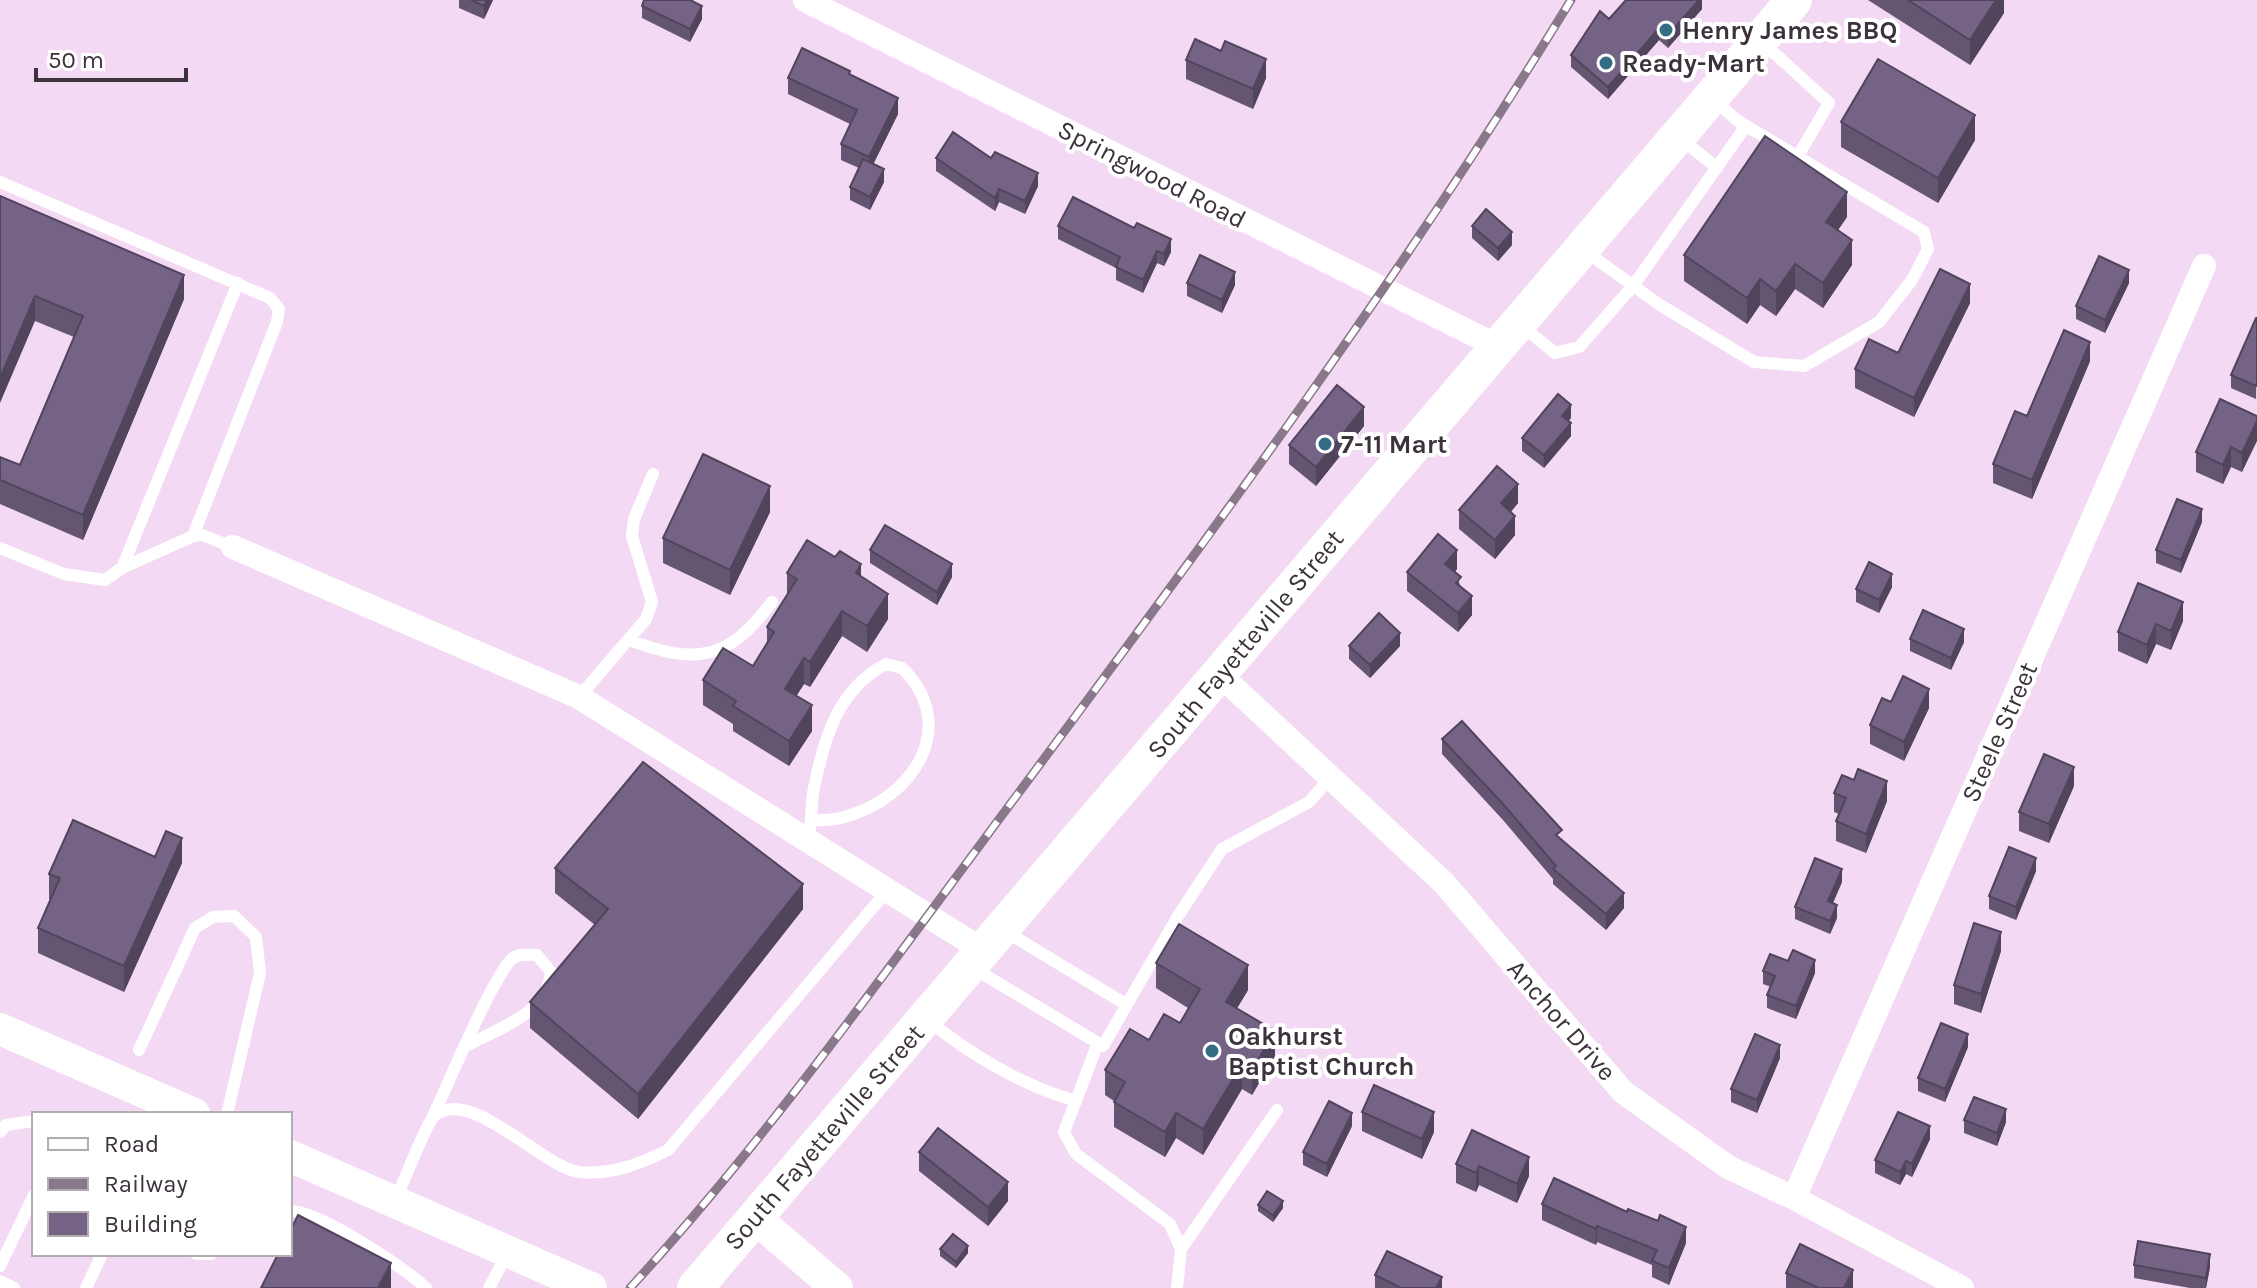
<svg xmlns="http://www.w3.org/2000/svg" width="2257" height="1288" viewBox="0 0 2257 1288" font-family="Karla,sans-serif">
<rect width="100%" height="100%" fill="#f4d9f4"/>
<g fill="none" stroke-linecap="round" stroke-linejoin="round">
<path stroke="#fff" stroke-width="12" d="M1761 41 1829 103 1798 156
M1679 137 1717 168
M0 182 270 298 279 309 277 322 193 536
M1585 251 1660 305 1754 362 1804 366 1879 322 1912 280 1928 249 1924 232 1738 121 1714 100
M1522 326 1555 353 1579 347 1633 286 1746 126
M0 548 64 574 105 580 122 568 193 536 202 535 233 547
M122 568 238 283
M629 640C696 665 728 661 772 602
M579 697 646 619 652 602 632 536 634 519 653 474
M807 842C813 823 810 806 814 788 824 738 838 689 886 664L902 668C961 726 913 799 844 817 835 820 823 820 813 821
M1003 930 1127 1005
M973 968 1103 1046 1178 916 1222 849 1309 802 1331 777
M928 1020C968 1053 1023 1086 1073 1100
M1098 1043 1064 1132 1076 1154 1170 1224 1181 1249 1177 1288
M139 1050 195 928 213 917 234 916 256 937 260 973 227 1114
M433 1116C447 1087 494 973 513 958 520 953 529 955 537 955L551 972C547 1014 499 1028 466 1046
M0 1132 6 1125 34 1121
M396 1199C403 1184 426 1123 435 1115 472 1087 542 1167 579 1172 612 1175 640 1164 668 1150L886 892
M290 1211C320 1211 403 1267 426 1288
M1181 1249 1277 1110
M196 1254H211
M0 1266 34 1195
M0 1281 14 1288
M86 1288 102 1254
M489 1288 508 1252"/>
<path stroke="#fff" stroke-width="24" d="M805 0 1499 347
M233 547 579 697 984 951
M1219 674 1444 883 1623 1092 1728 1167 1794 1198 1962 1288
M1794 1198 2204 266"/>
<path stroke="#fff" stroke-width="32" d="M0 1029 194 1114
M290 1156 591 1288
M754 1217 837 1288"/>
<path stroke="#fff" stroke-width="36" d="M695 1288 1794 0"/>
<defs>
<path id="rail" d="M630 1288C775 1130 898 954 1026 783 1216 527 1405 272 1571 0"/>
</defs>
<use href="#rail" stroke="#897889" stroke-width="9"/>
<use href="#rail" stroke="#fff" stroke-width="6" stroke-dasharray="18" stroke-linecap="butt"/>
</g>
<path fill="#645572" d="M459 0H493L484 19 459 8Z
M693 0 702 19 690 42 642 18V6Z
M1702 0V9L1668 48 1659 40 1608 99 1571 67V55L1609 19Z
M1868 0H2004V13L1970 65Z
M1186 60 1266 78 1253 109 1186 79Z
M850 75 898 114 873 164 884 182 870 210 850 200V187L859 168 841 160V144L850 124 788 94V78Z
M1841 122 1975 140 1938 203 1841 147Z
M936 158 1038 186 1025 214 999 202 995 211 936 171Z
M0 196 184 299 83 540 0 504V457L20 465 74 337 35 321Z
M1847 217 1838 230 1852 265 1823 308 1795 289 1776 316 1760 305 1747 324 1684 281V255Z
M1058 226 1171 252 1164 266 1157 263 1143 293 1116 280V268L1058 239Z
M1472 226 1512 245 1498 261 1472 238Z
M1187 283 1235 285 1222 313 1187 296Z
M2129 283 2105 333 2076 319V306Z
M1970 303 1914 417 1855 388V369L1898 353Z
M2257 318 2256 399 2231 388V375Z
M2090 361 2032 499 1993 483V464L2027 416Z
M2257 416 2242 472 2231 467 2223 484 2196 472V452Z
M1571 418 1568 421 1571 436 1544 468 1522 451V438Z
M1364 426 1316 486 1289 464V445Z
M1518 503 1511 512 1515 535 1495 559 1459 529V510Z
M770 512 730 595 663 563V538Z
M2202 522 2181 573 2156 563V550Z
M870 550 952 577 937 605 870 563Z
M1457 569 1455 572 1472 615 1458 632 1407 591V572Z
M787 573 861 577 888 619 867 652 842 636 810 687 804 684 796 696 812 731 789 766 733 731V724L703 705V680L753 666 767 643V627L787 596Z
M2138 583 2183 621 2171 650 2156 644 2147 664 2118 651V632Z
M1892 587 1879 613 1856 602V589Z
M1910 639 1964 642 1951 670 1910 651Z
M1349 646H1400L1370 678 1349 659Z
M1891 702 1929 708 1904 761 1870 744V725Z
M1442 739 1562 840 1624 908 1606 930 1553 884V879L1503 820 1442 754Z
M1854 780 1887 801 1866 853 1836 841V821L1839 814 1834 812V793Z
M2074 786 2049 843 2019 831V812Z
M155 857 182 863 124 992 38 953V928L51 899H49V874Z
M555 868 803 909 638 1119 530 1028V1002L595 925 555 893Z
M2036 871 2016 920 1989 909V896Z
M1842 882 1833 903 1837 918 1830 934 1795 919V907Z
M2001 951 1981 1013 1954 1004V985Z
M1788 961 1815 973 1796 1019 1767 1008V995L1771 987 1763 984V971Z
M1156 963 1248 990 1237 1008 1275 1056 1252 1095 1242 1089 1203 1155 1176 1138 1165 1157 1114 1127V1101L1105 1095V1070L1149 1040 1180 1023 1188 1008 1156 988Z
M1968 1047 1945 1102 1918 1091V1078Z
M1780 1058 1757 1113 1731 1102V1089Z
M1362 1112 1434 1132 1422 1159 1362 1131Z
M1964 1120 2006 1122 1997 1146 1964 1133Z
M1352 1126 1327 1177 1303 1165V1152Z
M1472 1130 1529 1176 1517 1203 1479 1185 1476 1192 1456 1183V1164Z
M1930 1139 1912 1177 1906 1174 1900 1185 1875 1173V1160Z
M919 1152 1008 1201 988 1226 919 1171Z
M1542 1204 1686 1243 1669 1285 1652 1277V1265L1597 1242 1596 1245 1542 1220Z
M1258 1205 1283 1208 1273 1222 1258 1211Z
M940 1249 968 1253 956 1268 940 1256Z
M2134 1265 2210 1267 2206 1288H2190L2134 1278Z
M1786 1273 1853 1288H1786Z
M1375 1275 1442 1288H1375Z"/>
<path fill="#51455d" d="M487 0H493L484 19V6Z
M1699 0H1702V9L1668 48V35Z
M1996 0H2004V13L1970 65V40Z
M702 6V19L690 42V29Z
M1659 28V40L1608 99V87Z
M1266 59V78L1253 109V89Z
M898 98V114L869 173V157Z
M1975 115V140L1938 203V178Z
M884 169V182L870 210V197Z
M1038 173V186L1025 214V201Z
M999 189V202L995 211V198Z
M1847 192V217L1826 247V222Z
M1512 232V245L1498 261V248Z
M1171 239V252L1164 266V254Z
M1852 240V265L1823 308V283Z
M1157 251V263L1143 293V280Z
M1795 264V289L1776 316V291Z
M2129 270V283L2105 333V320Z
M1235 272V285L1222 313V300Z
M184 275V299L83 540V515Z
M1760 279V305L1747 324V298Z
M1970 284V303L1914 417V398Z
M35 296V321L0 403V378Z
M2090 342V361L2032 499V480Z
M1571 405V418L1562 429V416Z
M1364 407V426L1316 486V467Z
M2257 421V441L2242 472V453Z
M1571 423V436L1544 468V455Z
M2231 447V467L2223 484V465Z
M1518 484V503L1501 523V503Z
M770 486V512L730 595V570Z
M2202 509V522L2181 573V560Z
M1515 516V535L1495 559V540Z
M1457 550V569L1445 583V564Z
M861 564V589L856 573Z
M952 564V577L937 605V592Z
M1892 574V587L1879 613V600Z
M888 594V619L867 652V626Z
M1472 596V615L1458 632V613Z
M2183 602V621L2171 650V631Z
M842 611V636L810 687V662Z
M2156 624V644L2147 664V645Z
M1964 629V642L1951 670V658Z
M1400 633V646L1370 678V665Z
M804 658V684L785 714V689Z
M1929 689V708L1904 761V742Z
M812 705V731L789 766V741Z
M2074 767V786L2049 843V824Z
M1887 781V801L1866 853V834Z
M182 838V863L124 992V966Z
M2036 858V871L2016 920V907Z
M1842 869V882L1828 914V901Z
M803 884V909L638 1119V1094Z
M1624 893V908L1606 930V914Z
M1837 905V918L1830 934V921Z
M2001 932V951L1981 1013V994Z
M1815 960V973L1796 1019V1006Z
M1248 965V990L1226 1027V1002Z
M1275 1031V1056L1252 1095V1070Z
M1968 1034V1047L1945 1102V1089Z
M1780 1045V1058L1757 1113V1100Z
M1242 1064V1089L1203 1155V1129Z
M2006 1109V1122L1997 1146V1133Z
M1434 1112V1132L1422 1159V1139Z
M1176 1113V1138L1165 1157V1132Z
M1352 1113V1126L1327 1177V1164Z
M1930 1126V1139L1912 1177V1164Z
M1529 1157V1176L1517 1203V1184Z
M1906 1161V1174L1900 1185V1172Z
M1479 1166V1185L1476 1192V1173Z
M1008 1182V1201L988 1226V1207Z
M1283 1201V1208L1273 1222V1215Z
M1597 1226V1242L1596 1245V1229Z
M1686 1227V1243L1669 1285V1268Z
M968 1246V1253L956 1268V1262Z
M2210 1254V1267L2206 1288V1278Z
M391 1263V1288H378Z
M1853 1270V1288H1844Z
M1442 1277V1288H1436Z"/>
<path fill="#746385" stroke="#51455d" stroke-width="2" d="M471 0H487L484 6Z
M644 0H690L702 6 690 29 642 6Z
M1626 0H1699L1668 35 1659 28 1608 87 1571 55 1600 11 1609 19Z
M1908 0H1996L1970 40Z
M1195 39 1221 51 1225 41 1266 59 1253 89 1186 60Z
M802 48 850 71 849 74 898 98 869 157 841 144 857 110 788 78Z
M1878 59 1975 115 1938 178 1841 122Z
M953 132 991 158 995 152 1038 173 1025 201 999 189 995 198 936 158Z
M1765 136 1847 192 1826 222 1852 240 1823 283 1795 264 1776 291 1760 279 1747 298 1684 255Z
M863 159 884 169 870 197 850 187Z
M0 196 184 275 83 515 0 480V457L20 465 83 316 35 296 0 378Z
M1073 197 1134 228 1137 223 1171 239 1164 254 1157 251 1143 280 1116 267 1120 257 1058 226Z
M1486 209 1512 232 1498 248 1472 226Z
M1200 255 1235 272 1222 300 1187 283Z
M2099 256 2129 270 2105 320 2076 306Z
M1940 269 1970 284 1914 398 1855 369 1869 339 1898 353Z
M2256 318H2257V383L2256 386 2231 375Z
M2064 330 2090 342 2032 480 1993 464 2015 411 2027 416Z
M1337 385 1364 407 1316 467 1289 445Z
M1558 394 1571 405 1562 416 1571 423 1544 455 1522 438Z
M2220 399 2257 416V421L2242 453 2231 447 2223 465 2196 452Z
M703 454 770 486 730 570 663 538Z
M1497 466 1518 484 1501 503 1515 516 1495 540 1459 510Z
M2177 499 2202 509 2181 560 2156 550Z
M885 525 952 564 937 592 870 550Z
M1438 534 1457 550 1445 564 1461 577 1456 583 1472 596 1458 613 1407 572Z
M807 540 835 557 840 551 861 564 856 573 888 594 867 626 842 611 810 662 804 658 785 689 812 705 789 741 733 706 736 701 703 680 723 648 753 666 774 632 767 627 797 579 787 573Z
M1869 562 1892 574 1879 600 1856 589Z
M2138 583 2183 602 2171 631 2156 624 2147 645 2118 632Z
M1923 610 1964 629 1951 658 1910 639Z
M1379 613 1400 633 1370 665 1349 646Z
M1903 676 1929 689 1904 742 1870 725 1882 698 1891 702Z
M1462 721 1562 830 1556 835 1624 893 1606 914 1553 869 1556 866 1503 804 1442 739Z
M2044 754 2074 767 2049 824 2019 812Z
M643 762 803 884 638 1094 530 1002 608 909 555 868Z
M1858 769 1887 781 1866 834 1836 821 1846 798 1834 793 1842 775 1854 780Z
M73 820 155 857 166 831 182 838 124 966 38 928 60 878 49 874Z
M2009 847 2036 858 2016 907 1989 896Z
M1815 858 1842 869 1828 901 1837 905 1830 921 1795 907Z
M1974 923 2001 932 1981 994 1954 985Z
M1179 924 1248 965 1226 1002 1275 1031 1252 1070 1242 1064 1203 1129 1176 1113 1165 1132 1114 1102 1125 1082 1105 1070 1130 1029 1149 1040 1164 1014 1180 1023 1200 989 1156 963Z
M1793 950 1815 960 1796 1006 1767 995 1775 976 1763 971 1770 954 1788 961Z
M1941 1023 1968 1034 1945 1089 1918 1078Z
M1755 1034 1780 1045 1757 1100 1731 1089Z
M1374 1085 1434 1112 1422 1139 1362 1112Z
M1974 1097 2006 1109 1997 1133 1964 1120Z
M1329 1101 1352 1113 1327 1164 1303 1152Z
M1898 1112 1930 1126 1912 1164 1906 1161 1900 1172 1875 1160Z
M938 1128 1008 1182 988 1207 919 1152Z
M1472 1130 1529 1157 1517 1184 1479 1166 1476 1173 1456 1164Z
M1554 1178 1627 1212 1628 1209 1658 1221 1660 1215 1686 1227 1669 1268 1652 1261 1657 1250 1597 1226 1596 1229 1542 1204Z
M1267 1191 1283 1201 1273 1215 1258 1205Z
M298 1215 391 1263 378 1288H261L278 1254H290V1231Z
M953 1234 968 1246 956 1262 940 1249Z
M2138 1241 2210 1254 2206 1278 2134 1265Z
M1800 1244 1853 1270 1844 1288H1819L1786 1273Z
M1387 1251 1442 1277 1436 1288H1401L1375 1275Z"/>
<g fill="#346c86" stroke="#fff" stroke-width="3">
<circle cx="1666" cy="30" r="8"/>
<circle cx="1606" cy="63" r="8"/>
<circle cx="1325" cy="444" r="8"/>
<circle cx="1212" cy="1051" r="8"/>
</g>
<g text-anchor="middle" stroke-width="8" stroke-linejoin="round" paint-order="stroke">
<g font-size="26" font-weight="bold" fill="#3c323c" stroke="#fff" text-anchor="start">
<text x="1682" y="39">Henry James BBQ</text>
<text x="1622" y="72">Ready-Mart</text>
<text x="1341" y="453">7-11 Mart</text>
<text x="1228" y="1045">Oakhurst<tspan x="1228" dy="30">Baptist Church</tspan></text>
</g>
<g font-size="26" fill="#3c323c" stroke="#fff">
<text transform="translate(1152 174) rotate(27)" y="9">Springwood Road</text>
<text transform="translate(1245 644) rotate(-50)" y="9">South Fayetteville Street</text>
<text transform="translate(1999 732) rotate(-66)" y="9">Steele Street</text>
<text transform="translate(1562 1020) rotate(49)" y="9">Anchor Drive</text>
<text transform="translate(824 1137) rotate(-49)" y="9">South Fayetteville Street</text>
</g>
</g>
<rect x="32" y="1112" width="260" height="144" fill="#ffffff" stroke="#b1adb1" stroke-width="2"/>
<rect x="48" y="1138" width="40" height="12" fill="#ffffff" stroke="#b1adb1" stroke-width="2"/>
<text x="104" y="1152" font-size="24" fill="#3c323c">Road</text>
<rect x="48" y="1178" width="40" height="12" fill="#897889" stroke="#b1adb1" stroke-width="2"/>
<text x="104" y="1192" font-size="24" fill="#3c323c">Railway</text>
<rect x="48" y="1212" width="40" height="24" fill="#746385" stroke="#b1adb1" stroke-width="2"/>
<text x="104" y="1232" font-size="24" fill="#3c323c">Building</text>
<path d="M36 68v12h150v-12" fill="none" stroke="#3c323c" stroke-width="4"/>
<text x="48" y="68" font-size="24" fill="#3c323c" stroke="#ffffff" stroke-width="6" paint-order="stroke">50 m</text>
</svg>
